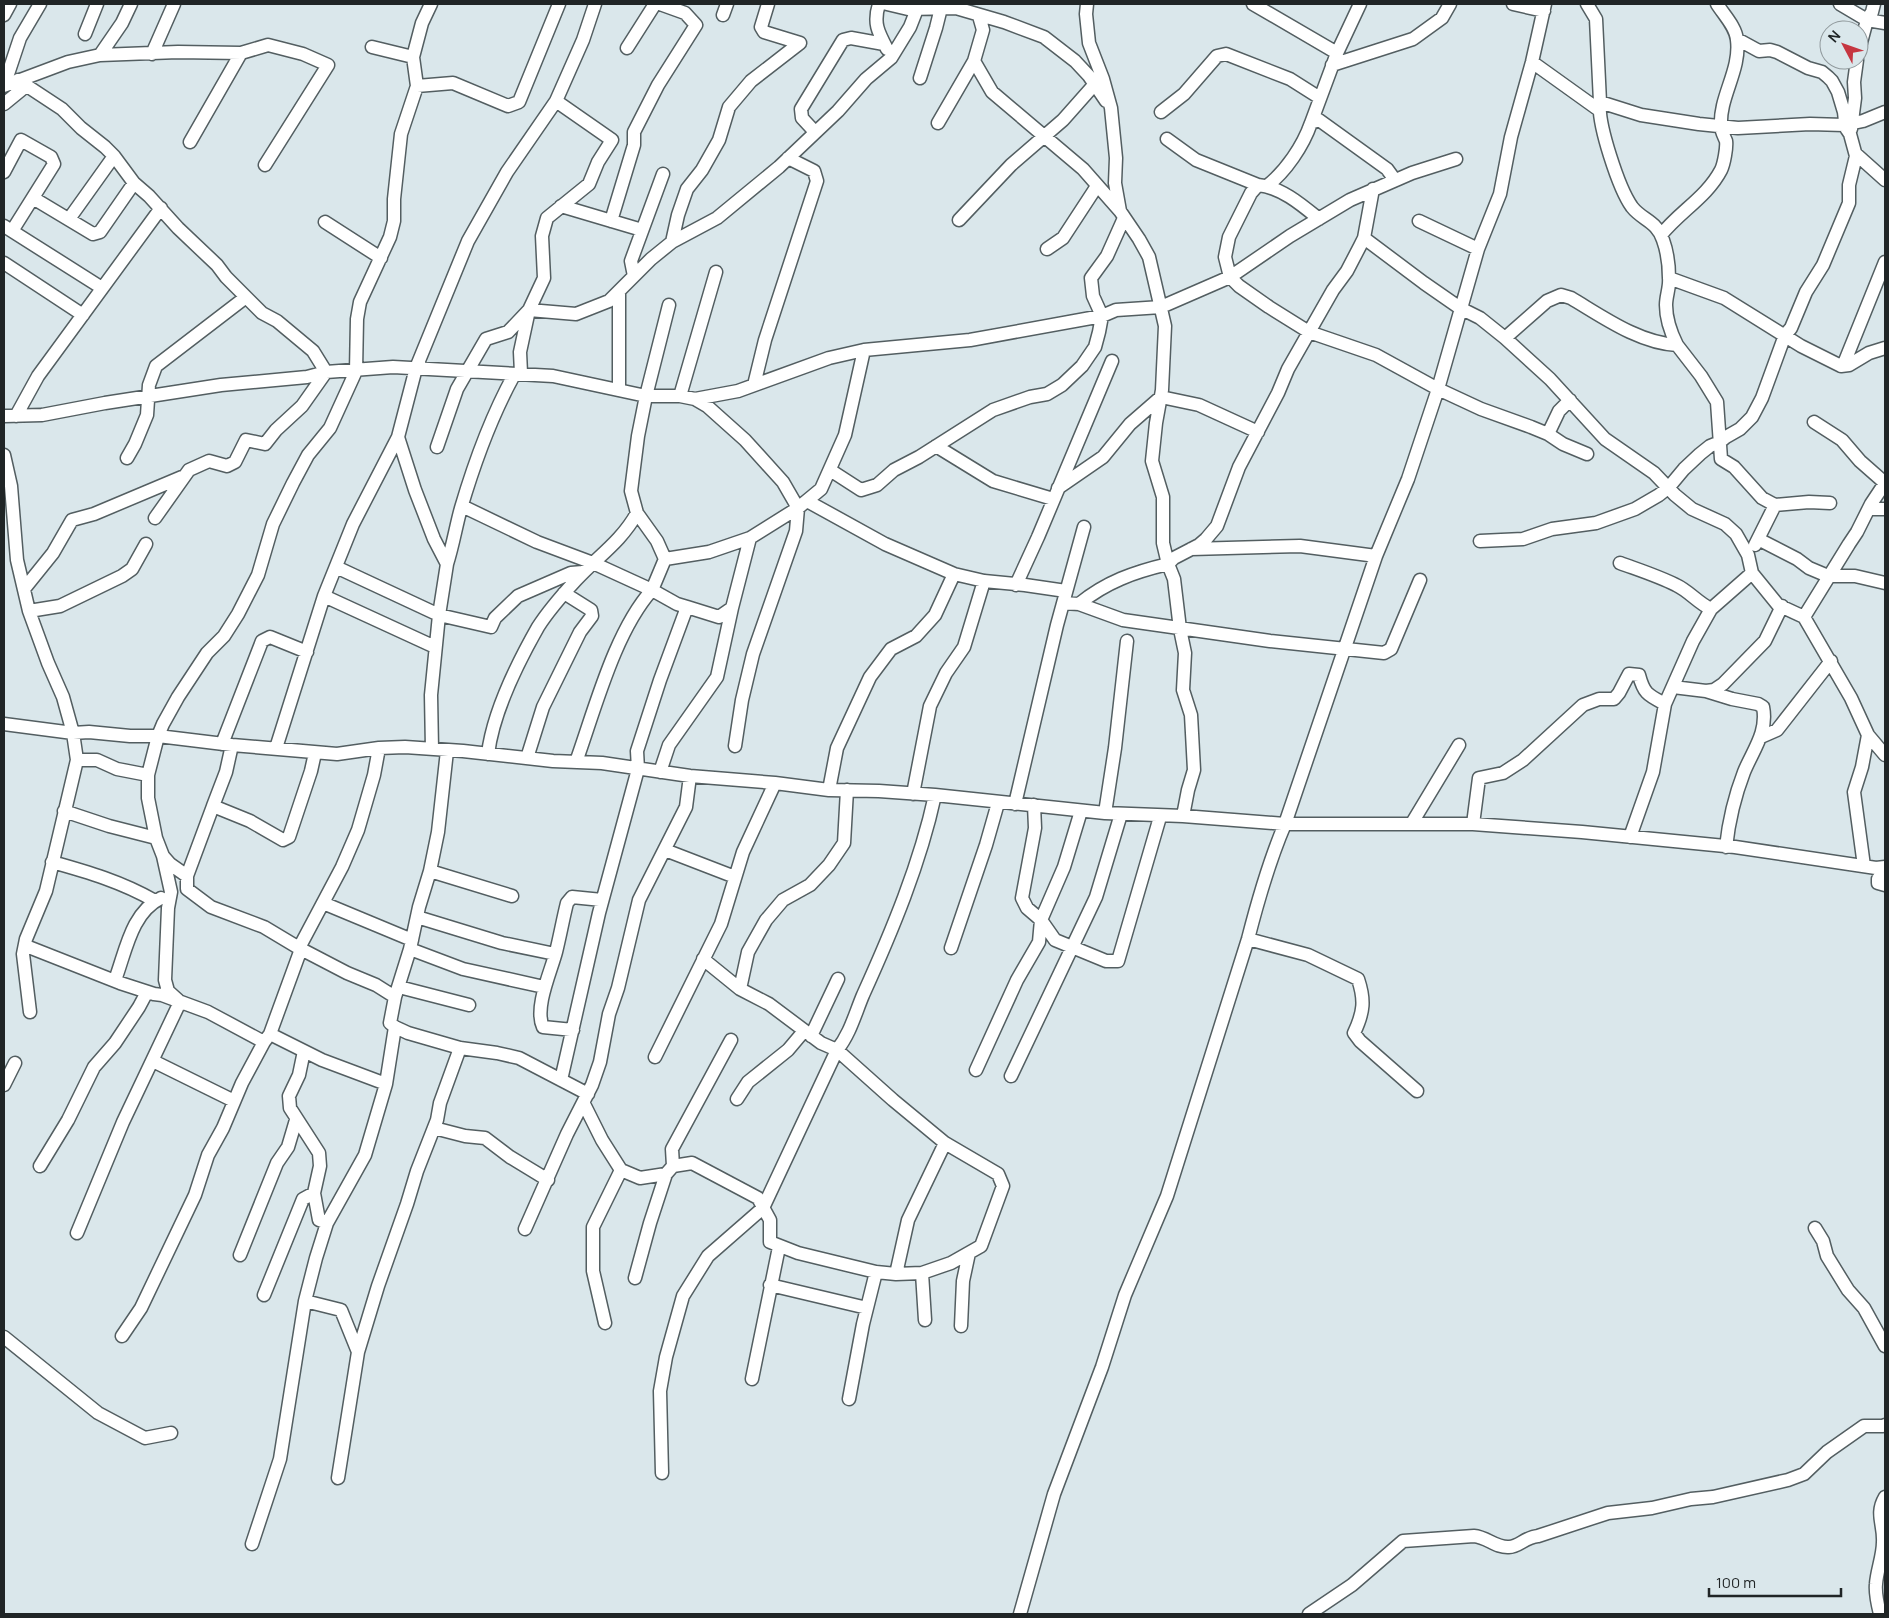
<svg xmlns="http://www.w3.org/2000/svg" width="1889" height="1618" viewBox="0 0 1889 1618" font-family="Manrope,sans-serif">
<rect width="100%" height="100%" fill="#dae7eb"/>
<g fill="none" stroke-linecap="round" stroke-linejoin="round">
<defs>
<path id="minor" d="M879 4C873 23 878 32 887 49
M887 4 908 9 956 8 1004 22 1044 37 1075 61 1089 76 1106 101
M1087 4 1086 14 1089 43 1103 79 1111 108 1116 158 1115 183 1120 211 1139 239 1149 257 1165 326 1162 390 1156 423 1152 461 1163 497V543L1168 564 1174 579 1180 629 1185 653 1183 690 1191 715 1192 733 1194 770 1188 790 1183 816
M1253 4 1337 53
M1513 4 1544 11
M1587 4 1596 19 1600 102
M1840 4 1867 20 1885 23
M4 15 10 4
M723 15 727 4
M979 16 983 30 974 61 992 92 1083 169 1120 211
M85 34 97 4
M372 47 413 57
M627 48 655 4
M1859 50 1867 20 1872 12 1874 4
M152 54 174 4
M100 55 122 23 131 4
M1532 62 1599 110
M1332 65 1413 39 1442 18 1450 4
M920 78 936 28 941 8
M18 80 62 109 81 128 105 147 114 156 134 183 149 196 178 228 217 265 226 277 262 313 277 321 313 351 326 372 302 406 276 430 265 444 246 440 235 462 227 466 209 461 189 470 155 518
M4 86 68 62 100 55 178 52 241 53 268 45 303 54 328 65 265 165
M4 86 20 38 40 4
M417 86 453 83 508 106 519 102 559 4
M4 104 26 86
M1161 112 1184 94 1217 56 1226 54 1290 79 1320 98
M938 123 974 61
M1311 123 1337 53 1360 4
M1851 129 1855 98 1854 82 1857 60
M815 132 802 118 801 109 843 40 851 38 884 44
M1167 139 1196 160 1258 185
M190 142 241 53
M1856 154 1885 180
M4 172 21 140 51 157 54 164 12 231
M1267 186C1286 171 1303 146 1311 123L1319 120 1387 169 1395 180
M33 198 93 234 100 232 134 183
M561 206 642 230
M69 219 114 156
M1319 219C1302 205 1281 187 1258 185L1251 193 1229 237 1225 257 1230 277 1239 286 1269 307 1309 332 1376 355 1438 389 1481 409 1531 427 1548 434 1563 444 1587 454
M959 220 1011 165 1063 120 1094 85
M611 221 634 145V132L658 85 696 25 685 13 660 4
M1419 221 1478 249
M325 222 381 258
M4 226 102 288
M1661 235C1679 212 1707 197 1721 170 1724 164 1727 147 1726 141 1724 136 1721 131 1721 126 1719 97 1741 70 1737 40 1736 27 1724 15 1717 4
M1364 238 1424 283 1460 308 1480 318 1505 338 1550 379 1605 439 1654 473 1675 495 1692 509 1725 524 1736 534 1748 555 1752 573 1778 605 1804 617 1851 698 1868 735 1862 767 1854 792 1864 866
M672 242 678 215 687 189 702 170 719 140 729 107 751 81 800 43 764 32 761 27 768 4
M1047 249 1063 238 1097 186
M4 263 83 315
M634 276 631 261 663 174
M1669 278 1724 298 1801 346 1841 366 1849 365 1869 353 1885 348
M619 291V389
M1505 338 1547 301 1561 295 1571 298C1603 317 1639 343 1677 345L1701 376 1717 402 1721 459 1734 467 1762 498 1775 505 1809 502 1830 503
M1677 345C1671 333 1666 319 1666 305 1666 296 1670 287 1669 278 1669 266 1667 251 1663 240 1657 221 1642 220 1632 207 1619 189 1597 123 1600 102L1641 115 1699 124 1738 128 1810 124 1844 125 1863 121 1885 112
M1841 366 1845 361 1885 262
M521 373 520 352 529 310 576 314 609 301 651 259 672 242 717 218 779 167 838 111 866 79 891 58 910 27 919 4
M754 385 765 340 817 181 814 171 788 158
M680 396 716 272
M695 399 738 391 829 358 864 350 970 340 1102 316 1116 310 1161 307 1230 277 1290 236 1350 200 1412 173 1456 159
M4 416 42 415 105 403 221 385 307 377 326 372 393 367 553 376 646 396H680L695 399 707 406 745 440 783 482 798 508 796 531 753 654 742 700 735 746
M16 416 38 376 161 208
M1814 422 1842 440 1860 461 1885 483
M1548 434 1559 411 1570 400
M936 446 993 481 1053 499
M437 447 457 389 486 339 508 332 529 310 544 278 542 236 547 218 589 184 598 162 612 140 556 101
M4 455 11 486 17 560 29 611 48 663 63 697 73 733 77 760 46 891 26 939 23 954 30 1012
M127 458 135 444 147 415 149 385 156 366 246 297
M830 470 861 490 877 485 894 470 919 457 993 410 1030 397 1047 394 1062 385 1082 366 1095 347 1099 332 1102 316 1093 296 1091 278 1107 256 1124 218
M1058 488 1103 457 1130 424 1161 397 1199 405 1258 432
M807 501 885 544 954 574 984 581 1025 585 1066 591
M462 506 537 542 593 563 652 590C615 631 595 709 576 762
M1869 509H1885
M1758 539 1797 559 1809 568 1828 576H1855L1885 583
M1480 541 1523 539 1552 529 1596 523 1635 509 1659 495 1669 487 1684 469 1700 454 1710 446 1720 442 1726 437 1740 429 1752 417 1762 398 1785 335 1791 328 1806 292 1823 265 1849 203V185L1856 156 1850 134 1844 125 1845 121 1844 112 1838 92 1832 81 1828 77 1822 72 1808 68 1777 52 1770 50 1759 51 1737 39
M1755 545 1775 505
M1191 549 1300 546 1376 556
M665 559 709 552 750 538 798 508 821 489 845 435 864 350
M1620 563C1639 570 1658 576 1676 585 1689 591 1698 603 1711 609L1693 641 1665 704 1653 772 1630 837
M447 564C453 545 456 526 461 508 474 464 492 415 514 375
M336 567 439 615 491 627 495 618 518 596 571 573 583 572
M1016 585 1038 537 1112 361
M24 589 53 553 72 520 94 514 182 477
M324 596 435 647
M1063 603 1079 604C1106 582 1134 572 1168 564L1174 558 1199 545 1206 539 1217 526 1239 467 1278 393 1288 369 1333 290 1347 271 1360 246 1364 238 1373 189
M1079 604 1123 620 1270 641 1384 653 1391 649 1420 580
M687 607 719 617 732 608 750 538
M1711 609 1752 573
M29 611 60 606 122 576 132 569 146 544
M1804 617 1849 544 1857 532 1871 504 1885 483
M1673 687 1706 691 1732 699 1758 704 1763 707C1768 732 1753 750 1744 772 1734 798 1729 819 1726 847
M1706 691 1714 690 1723 684 1765 641 1782 606
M4 724 73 733 89 732 130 736H158L232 745 337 754 379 748 405 747 463 751 553 761 602 763 690 776 775 783 829 790 879 791 935 795 1105 813 1183 816 1285 824H1473L1582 832 1735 847 1876 868 1885 867
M1868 735 1885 755
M1761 737 1777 730 1831 661
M222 744 262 641 270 637 307 652
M232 745 226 772 213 806 250 821 283 840 289 837 311 771 315 753
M276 748 324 596 353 524 398 437
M432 749 431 695 439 615 447 564 434 539 415 490 398 437 416 368 468 241 507 172 556 101 583 40 595 4
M447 751 438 832 430 871 419 907 410 949 395 997 390 1023 395 1027 408 1033 460 1048 497 1053 519 1058 588 1094
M488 754C493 712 517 664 538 627 547 613 564 593 576 580 597 557 621 542 637 513
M527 758 543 707 580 632 592 616 591 610 564 593
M77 760H97L117 769 148 775
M660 772 669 745 717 677 732 608
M829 790 837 748 870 677 891 649 916 636 935 615 954 574
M913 794 930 706 946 673 964 647 984 581
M1015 804 1057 625 1084 527
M64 811 109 826 156 838
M1081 811 1064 867 1041 920 1055 940 1106 961H1118L1160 817
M1105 813 1115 748 1127 641
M1412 823 1459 745
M1473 824 1479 778 1503 773 1523 760 1583 705 1599 699H1614L1619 693 1629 674 1639 675C1644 694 1648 695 1665 704
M665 850 735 877
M163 856 171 892 168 908 165 980 168 991 178 1000
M52 862C88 872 122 882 155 901
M1885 869 1878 879V883L1885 885
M430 871 512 896
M187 876 213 806
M323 903 412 940
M417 917 502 943 555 954
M1248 939 1308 955 1358 979C1365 1000 1364 1012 1354 1033L1360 1041 1417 1091
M26 946 120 983 154 994 162 995 208 1012 264 1042 270 1034 301 949
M299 948 342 867 358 830 374 775 379 748
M951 948 986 845 998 803
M410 949 463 969 544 987
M703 959 740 989 769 1004 821 1043 837 1050 893 1100 945 1143 908 1220 896 1274
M115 980C126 951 131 913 161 898
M399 987 469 1005
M740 989 748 952 766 920 783 900 810 885 829 865 844 843 847 790
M395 997 376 985 347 973 299 948 264 927 211 907 187 889V876L170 864 163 856 156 838 148 798V775L158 736 163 724 178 697 207 653 224 636 238 614 258 575 273 524 293 483 308 455 330 428 356 371 357 319 360 302 390 237 394 221V199L401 134 417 86 413 57 422 23 431 4
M573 1030 543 1027C534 1008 551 971 556 952 560 936 563 919 567 903L572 897 602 900
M270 1034 322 1060 386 1084 395 1027
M811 1036 838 979
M304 1051 299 1075 289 1096 290 1108 319 1153 320 1166 314 1193 319 1220 327 1223
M655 1057 721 924 743 852 775 783
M153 1061 234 1101
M976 1070 1017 980 1039 942 1041 920 1027 908 1022 898 1035 828 1034 805
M1011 1076 1096 897 1121 814
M561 1080 599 913 638 769 637 751 660 680 687 607 677 604 652 590 665 559 657 541 637 513 631 491 638 436 646 396 669 305
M4 1085 15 1063
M737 1099 748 1082 788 1050 804 1031
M584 1104 602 1140 621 1170 640 1178 666 1174 673 1166 692 1163 758 1198 770 1220V1242L798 1253 876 1272 896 1274 922 1273 951 1263 981 1246 1003 1186 998 1174 945 1143
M434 1128 465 1136 485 1138 510 1157 548 1180
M40 1166 68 1120 94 1067 115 1043 139 1007 147 992
M673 1166 672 1149 731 1040
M1815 1228 1823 1241 1827 1256 1848 1290 1864 1308 1885 1346
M525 1229 567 1134 592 1085 600 1062 609 1014 618 988 639 900 686 807 690 776
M77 1233 123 1122 180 1002
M240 1255 277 1163 288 1147 296 1120
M922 1273 925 1320
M635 1278 650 1223 666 1174
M770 1285 867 1308
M264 1295 303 1199 314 1193
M305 1301 341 1310 358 1352 338 1478
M605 1323 593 1271V1227L621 1170
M961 1326 963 1281 969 1253
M122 1336 141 1308 195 1195 208 1155 223 1128 242 1083 264 1042
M4 1337 98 1413 145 1438 171 1433
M358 1352 378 1286 407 1204 417 1171 437 1120 440 1103 460 1048
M752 1379 779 1247
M849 1399 863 1324 876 1272
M662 1473 660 1391 666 1357 683 1296 708 1256 763 1208 837 1050C850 1034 855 1014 863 995 892 931 920 864 935 795
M252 1544 280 1459 305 1301 316 1258 327 1223 365 1155 386 1084
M1020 1614 1054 1494 1102 1367 1125 1295 1167 1196 1248 939C1258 900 1269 861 1285 824L1376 556 1408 479 1438 389 1478 249 1500 194 1511 137 1532 62 1545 4
M1309 1614 1352 1585 1403 1541 1474 1536C1487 1537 1496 1548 1509 1547 1519 1547 1525 1537 1538 1536L1608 1513 1652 1508 1691 1499 1713 1497 1788 1480 1804 1474 1827 1452 1864 1426H1883L1885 1425
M1880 1614C1878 1606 1875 1593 1876 1584 1877 1570 1883 1556 1883 1542 1884 1524 1875 1514 1885 1497"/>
</defs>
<use href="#minor" stroke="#535e61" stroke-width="15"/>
<use href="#minor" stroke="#fff" stroke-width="12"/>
</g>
<rect width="1889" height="1618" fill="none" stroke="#202526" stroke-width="10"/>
<g transform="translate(1844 45) rotate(311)"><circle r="24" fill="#dae7eb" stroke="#90999c"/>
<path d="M0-4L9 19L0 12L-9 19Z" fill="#c63640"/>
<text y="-8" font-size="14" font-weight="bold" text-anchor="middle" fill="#202526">N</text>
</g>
<path d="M1709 1588v8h132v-8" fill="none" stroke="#202526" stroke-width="2.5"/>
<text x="1716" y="1588" font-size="15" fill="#202526" stroke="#dae7eb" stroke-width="4" paint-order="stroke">100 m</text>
</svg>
